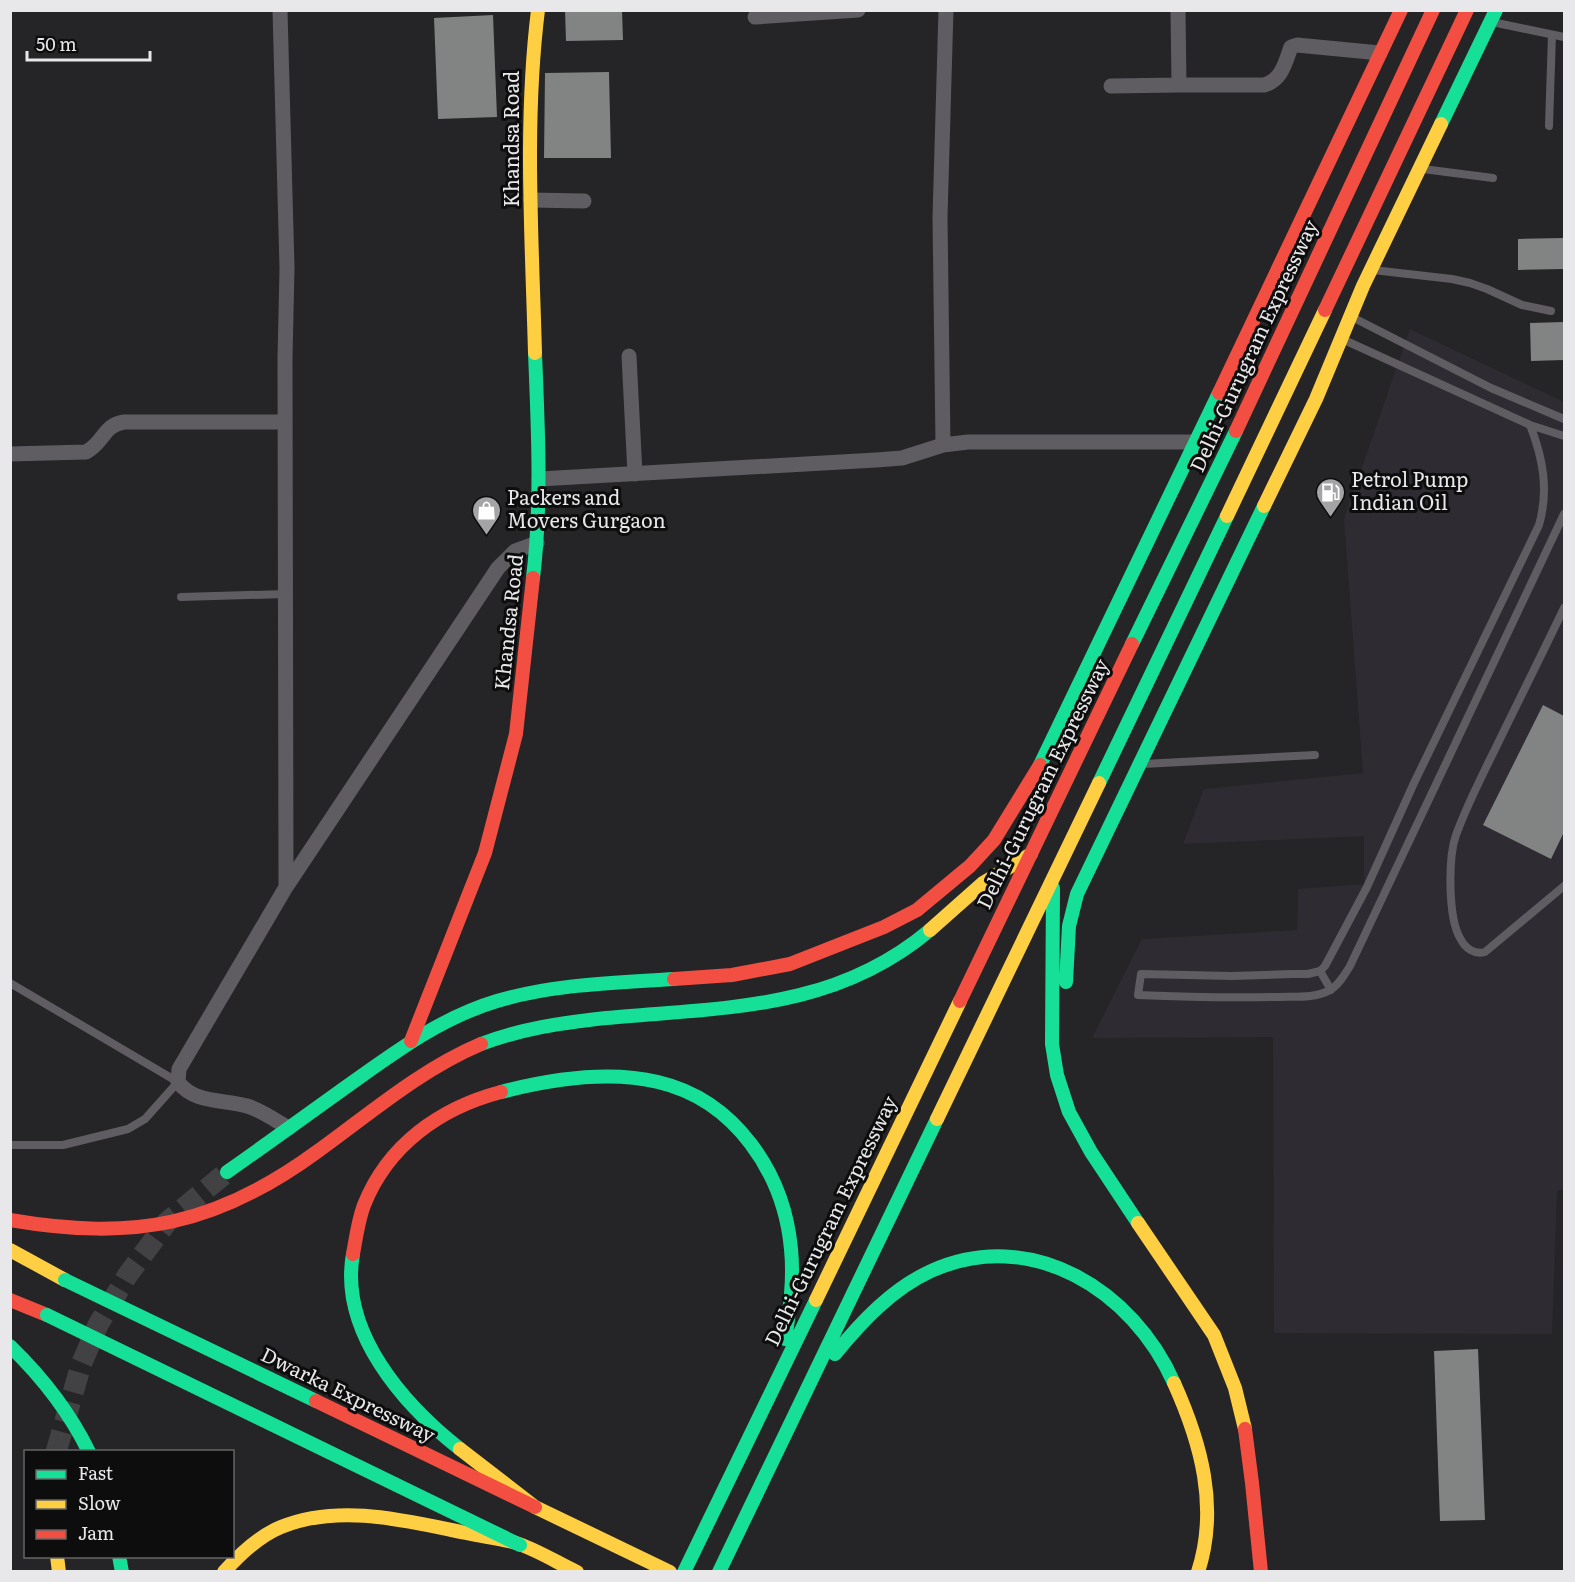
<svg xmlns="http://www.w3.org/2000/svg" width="1575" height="1582" viewBox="0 0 1575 1582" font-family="Literata,serif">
<rect width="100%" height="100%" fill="#252426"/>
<path fill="#2e2b33" d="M1410 329 1564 402V1190H1557L1552 1334 1274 1333 1273 1037 1092 1038 1142 939 1297 930 1298 889 1364 884V836L1183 844 1204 789 1363 773 1344 519Z"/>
<path fill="#828383" d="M565 10H622L623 40 566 41Z
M493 15 497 117 438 119 434 18Z
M609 72 611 158H544L545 73Z
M1564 238V269L1518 270V239Z
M1564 322V360L1531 361 1530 323Z
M1543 705 1564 716V832L1551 859 1483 825Z
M1478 1349 1485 1520 1440 1521 1434 1351Z"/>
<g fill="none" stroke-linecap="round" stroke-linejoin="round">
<path stroke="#424143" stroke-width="21" stroke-dasharray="21 10" stroke-linecap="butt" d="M56 1452 81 1365 98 1325 127 1276 167 1222 227 1172"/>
<path stroke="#5f5c62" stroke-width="8" d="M1492 22 1564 37
M1549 126 1552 35
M1423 169 1493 178
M1373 270 1452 279 1470 283 1487 289 1522 305 1551 311
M1352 317 1491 388 1564 419
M1342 339 1530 425C1543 458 1549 490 1539 525L1414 783 1367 887 1325 966 1320 971 1308 974H1292L1232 976 1141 974 1138 995C1184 997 1229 998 1276 997 1292 996 1315 999 1330 990 1339 985 1345 974 1350 966L1564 514
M1530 425 1564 436
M181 597 286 594
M1564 608C1543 652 1521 696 1500 739 1485 770 1468 802 1456 835 1448 858 1448 917 1460 938 1465 948 1474 955 1485 952L1564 886
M1143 764 1315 755
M1320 971 1331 990
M10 983 178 1082 145 1119 128 1129 63 1145H10"/>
<path stroke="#5f5c62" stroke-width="15" d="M280 10 287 268 285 358 286 887
M1178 10 1179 85H1264C1282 80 1285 63 1291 47L1297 45 1380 53
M755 17 858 10
M1111 86 1179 85
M531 200 584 201
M629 356 635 474
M943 445 940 217 946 10
M10 454 86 452C104 443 103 425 124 422H285
M539 479 876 460 902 458 943 445 968 442H1194
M289 1128C276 1121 261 1110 247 1106 223 1099 195 1104 178 1082L179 1069 286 887 498 568 515 551 537 543"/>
<path stroke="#16e098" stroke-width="14" d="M1441 124 1496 10
M533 578C542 503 538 428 535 353
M1132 644 1236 431
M1040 765 1219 393
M1099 783 1227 516
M1053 888 1052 1044 1057 1075 1069 1112 1091 1152 1138 1223
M1066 982 1069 926 1077 894 1264 506
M481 1044C524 1028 561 1023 606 1018 724 1007 834 1011 930 930
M501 1092C551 1079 607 1070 658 1082 735 1100 784 1173 791 1249 794 1279 790 1309 785 1339
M227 1172C267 1144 307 1115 346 1087 394 1053 440 1018 497 1001 554 984 615 983 674 979
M353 1254C339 1332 404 1405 460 1449
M10 1346C43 1378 69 1411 89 1452
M835 1354C862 1321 892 1289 931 1271 1031 1226 1133 1290 1174 1383
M119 1556 122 1572
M684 1572 816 1300
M719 1572 937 1119"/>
<path stroke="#ffcf43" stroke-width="14" d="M535 353C532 239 524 123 538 10
M1264 506 1316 399 1363 286 1441 124
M1227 516 1325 310
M930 930 983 883 1031 854
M937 1119 1099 783
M1138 1223 1214 1335 1235 1388 1245 1429
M10 1250 65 1280
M816 1300 960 1001
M1174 1383C1201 1443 1219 1507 1198 1572
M460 1449 535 1507 670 1572
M57 1556 59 1572
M224 1572C240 1554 259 1536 281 1527 340 1503 407 1521 466 1533 483 1537 502 1538 519 1544 539 1551 558 1563 577 1572"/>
<path stroke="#f24e42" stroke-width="14" d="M1325 310 1467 10
M1219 393 1401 10
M1236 431 1433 10
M674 979 732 975 790 964 884 927 917 910 970 866 994 840 1040 765
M960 1001 1132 644
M411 1041 485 853 516 734 533 578
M10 1220C134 1241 216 1226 318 1151 372 1112 420 1070 481 1044
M353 1254C356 1238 358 1221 364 1205 388 1145 440 1108 501 1092
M10 1300 47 1315
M1245 1429 1252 1483 1261 1572"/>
<path stroke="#16e098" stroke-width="14" d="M65 1280 316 1401
M47 1315 520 1545"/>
<path stroke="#f24e42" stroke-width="14" d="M316 1401 535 1507"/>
</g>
<defs>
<symbol id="fuel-pin" viewBox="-11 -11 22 30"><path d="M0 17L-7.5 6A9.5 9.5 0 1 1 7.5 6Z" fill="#a4a3a5" stroke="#0d0d0e"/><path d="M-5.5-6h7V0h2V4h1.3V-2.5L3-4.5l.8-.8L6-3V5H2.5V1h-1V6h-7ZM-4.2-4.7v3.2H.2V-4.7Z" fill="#fff"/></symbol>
<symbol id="shop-pin" viewBox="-11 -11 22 30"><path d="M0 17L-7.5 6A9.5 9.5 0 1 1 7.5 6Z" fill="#a4a3a5" stroke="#0d0d0e"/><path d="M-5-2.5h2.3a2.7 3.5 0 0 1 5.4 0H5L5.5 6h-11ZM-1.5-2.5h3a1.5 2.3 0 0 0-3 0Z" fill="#fff"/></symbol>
</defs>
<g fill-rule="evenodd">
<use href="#fuel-pin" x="1314" y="476" width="33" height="45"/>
<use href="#shop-pin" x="470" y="494" width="33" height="45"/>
</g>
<g text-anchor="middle" stroke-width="6" stroke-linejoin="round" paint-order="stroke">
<g font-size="20" fill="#e8e8ea" stroke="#0d0d0e">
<text transform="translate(512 139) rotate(-90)" y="7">Khandsa Road</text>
<text transform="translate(1254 346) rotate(-65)" y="7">Delhi-Gurugram Expressway</text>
<text transform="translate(509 622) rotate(-84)" y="7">Khandsa Road</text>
<text transform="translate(1043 784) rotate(-64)" y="7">Delhi-Gurugram Expressway</text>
<text transform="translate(831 1221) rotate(-64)" y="7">Delhi-Gurugram Expressway</text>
<text transform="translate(348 1395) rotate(26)" y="7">Dwarka Expressway</text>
</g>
<g font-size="20" fill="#e8e8ea" stroke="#0d0d0e" text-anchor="start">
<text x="1351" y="487">Petrol Pump<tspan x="1351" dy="23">Indian Oil</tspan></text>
<text x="507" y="505">Packers and<tspan x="507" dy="23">Movers Gurgaon</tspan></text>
</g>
</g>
<rect width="1575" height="1582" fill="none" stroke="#e8e8ea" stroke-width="24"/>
<rect x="24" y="1450" width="210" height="108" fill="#0d0d0e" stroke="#656566" stroke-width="1.5"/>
<rect x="36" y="1470" width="30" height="9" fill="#16e098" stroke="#656566" stroke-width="1.5"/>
<text x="78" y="1480" font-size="18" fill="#e8e8ea">Fast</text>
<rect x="36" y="1500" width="30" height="9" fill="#ffcf43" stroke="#656566" stroke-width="1.5"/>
<text x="78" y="1510" font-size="18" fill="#e8e8ea">Slow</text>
<rect x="36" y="1530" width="30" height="9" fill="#f24e42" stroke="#656566" stroke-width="1.5"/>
<text x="78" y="1540" font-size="18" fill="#e8e8ea">Jam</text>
<path d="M27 51v9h123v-9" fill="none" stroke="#e8e8ea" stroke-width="3"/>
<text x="36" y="51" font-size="18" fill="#e8e8ea" stroke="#0d0d0e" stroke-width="4.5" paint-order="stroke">50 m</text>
</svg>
